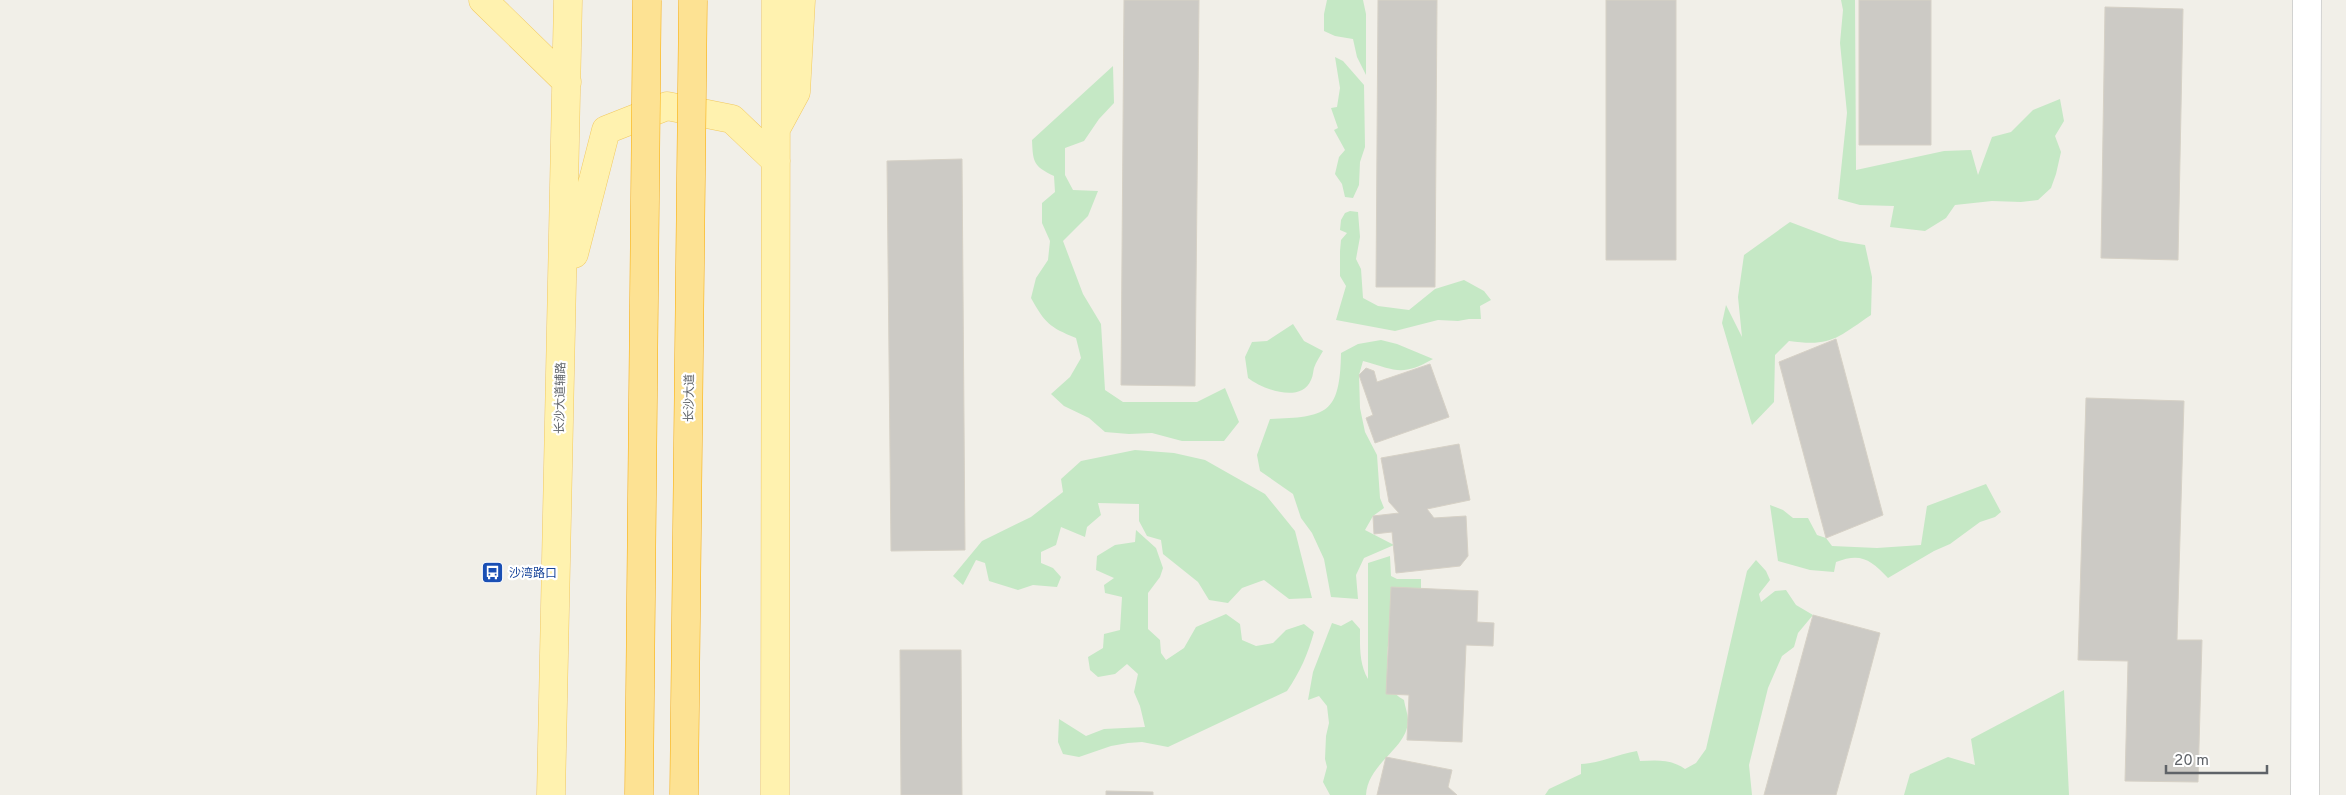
<svg xmlns="http://www.w3.org/2000/svg" width="2346" height="795" viewBox="0 0 2346 795" font-family="Overpass,'Noto Sans SC',sans-serif">
<rect width="100%" height="100%" fill="#f1efe8"/>
<path fill="#c5e8c5" d="M1327 0H1363L1366 14V75L1357 57 1353 39 1335 36 1324 31V14Z
M1841 0H1855L1856 170 1944 151 1971 150 1978 175 1992 137 2011 132 2033 110 2060 99 2064 121 2055 136 2061 152 2056 174 2051 188 2038 200 2021 202 1992 201 1955 205 1946 218 1925 231 1890 227 1894 206 1860 205 1838 199 1847 113 1840 43 1843 10Z
M1335 57 1343 61 1364 85 1365 147 1360 162 1359 185 1353 198 1345 197 1342 184 1335 174 1339 157 1345 150 1334 130 1338 128 1331 108 1337 107 1340 88Z
M1113 66 1114 103 1099 119 1084 141 1065 148V175L1073 190 1098 191 1088 216 1063 241 1083 294 1101 324 1105 390 1123 402H1197L1225 388 1239 422 1224 441H1182L1152 433 1129 434 1105 432 1089 418 1064 406 1051 394 1070 377 1081 358 1076 338C1049 327 1045 323 1031 298L1036 278 1048 260 1050 241 1042 223V203L1055 192 1054 176C1033 166 1033 162 1032 140Z
M1350 211 1358 212 1360 237 1356 259 1361 269 1363 298 1378 306 1409 310 1435 289 1464 280 1484 291 1491 300 1480 306 1481 319H1469L1458 321 1438 320 1395 331 1336 320 1346 286 1340 276V251L1341 240 1347 233 1340 230 1341 220 1345 213Z
M1790 222 1840 241 1865 245 1872 277 1871 315C1837 338 1831 347 1789 341L1775 355 1774 402 1752 425 1722 323 1726 305 1742 337 1738 297 1744 255Z
M1293 324 1304 341 1323 351C1320 356 1316 362 1314 368 1313 372 1313 376 1311 380 1301 404 1262 389 1248 378L1245 357 1252 342 1267 341Z
M1381 340 1397 344 1433 359C1401 377 1396 370 1363 361L1359 375 1360 408 1365 432 1377 455 1380 498 1384 508 1373 516 1365 530 1394 545 1364 558 1356 575 1358 599 1331 597 1324 559 1312 533 1301 518 1293 494 1260 471 1257 455 1270 419C1327 417 1340 414 1341 353L1358 344Z
M1135 450 1174 453 1205 460 1265 494 1295 531 1312 598 1289 599 1264 580 1242 588 1228 603 1209 600 1198 582 1163 554 1161 540 1147 536 1139 521V504L1098 503 1101 515 1087 527 1085 537 1061 527 1056 545 1041 552V563L1053 568 1061 577 1057 587 1033 585 1018 590 989 581 985 563 976 560 963 585 953 576 982 541 1031 517 1063 492 1061 479 1081 461Z
M1986 484 2001 512 1995 517 1980 522 1950 544 1934 551 1888 578C1871 560 1861 552 1836 562L1834 572 1810 570 1778 561 1770 505 1783 510 1793 518H1808L1817 535 1826 538 1832 546 1877 548 1921 545 1927 506Z
M1136 530 1156 548 1163 568 1160 577 1148 593V629L1160 640 1161 653 1166 660 1184 648 1196 627 1226 614 1240 624 1242 640 1256 646 1273 643 1286 630 1304 624 1314 632C1308 654 1300 672 1287 691L1168 747 1142 742 1128 743 1111 746 1079 757 1063 754 1058 742 1059 719 1086 736 1104 729 1145 727 1140 706 1134 692 1138 674 1127 664 1115 674 1098 677 1090 670 1088 657 1103 648 1104 634 1120 630 1122 597 1105 593 1104 585 1114 578 1096 570 1097 556 1115 545 1135 542Z
M1390 556 1391 576 1397 579H1421V590L1392 611C1390 631 1381 677 1395 693 1397 696 1401 698 1404 700 1405 707 1408 714 1408 720 1408 749 1368 762 1366 795H1330L1323 782 1327 767 1325 759 1326 736 1329 723 1327 706 1319 696 1308 700 1313 672 1332 623 1341 626 1352 620 1360 629C1360 646 1359 664 1368 679V563Z
M1756 560 1766 571 1770 580 1759 594 1761 602 1775 591 1786 590 1796 605 1813 615 1798 633 1794 647 1782 656 1768 688 1749 765 1752 795H1545L1549 789 1581 774V764C1602 763 1617 754 1637 751L1640 761C1657 760 1671 759 1685 769L1696 763 1706 749 1747 571Z
M2064 690 2069 795H1904L1910 774 1948 757 1975 765 1971 739Z"/>
<path fill="#cccac5" stroke="#d6d1c6" d="M1124 0H1199L1195 386 1121 385Z
M1378 0H1437L1435 287H1376Z
M1606 0H1676V260H1606Z
M1859 0H1931V145H1859Z
M2105 7 2183 9 2178 260 2101 258Z
M962 159 965 550 891 551 887 161Z
M1836 339 1883 515 1826 538 1779 362Z
M1430 364 1449 417 1375 443 1366 418 1373 415 1359 375 1366 368 1374 371 1377 382Z
M2086 398 2184 401 2177 640H2202L2198 782 2125 781 2128 661 2078 660Z
M1459 444 1470 500 1427 509 1434 518 1466 516 1468 556 1460 566 1396 573 1392 532 1374 534 1373 516 1399 513 1389 502 1381 458Z
M1391 587 1478 591 1477 622 1494 623 1493 646 1466 645 1462 742 1407 740 1409 695 1386 694Z
M1813 615 1880 633 1855 727 1836 795H1764Z
M900 650H961L962 795H901Z
M1386 757 1452 770 1448 787 1457 795H1377Z
M1106 791 1153 792V795H1106Z"/>
<g fill="none" stroke-linecap="round" stroke-linejoin="round">
<defs>
<path id="minor" d="M2305 795 2307 0"/>
<path id="major" d="M483 0 567 82
M777 127 796 92 801 0
M574 254 606 130 667 106 732 119 776 161
M551 795 568 0
M775 795 776 0"/>
</defs>
<use href="#minor" stroke="#b5b8bc" stroke-width="29"/>
<use href="#major" stroke="#f2c960" stroke-width="29"/>
<use href="#minor" stroke="#fff" stroke-width="28"/>
<use href="#major" stroke="#fff2af" stroke-width="28"/>
<defs>
<path id="highway-bridge" d="M639 795 647 0
M684 795 693 0"/>
</defs>
<use href="#highway-bridge" stroke="#f9ab00" stroke-width="29" stroke-linecap="butt"/>
<use href="#highway-bridge" stroke="#fde293" stroke-width="28"/>
</g>
<defs>
<symbol id="bus-square" viewBox="-11 -11 22 22"><rect x="-9" y="-9" width="18" height="18" rx="4" fill="#1a4fb4" stroke="#fff"/><path d="M-5-6H5V4H4V6H2V4H-2V6H-4V4H-5ZM-3.5-4V0h7V-4ZM-3.5 1.2v1.5H-2V1.2ZM2 1.2v1.5H3.5V1.2Z" fill="#fff"/></symbol>
</defs>
<g fill-rule="evenodd">
<use href="#bus-square" x="480" y="560" width="25" height="25"/>
</g>
<g text-anchor="middle" stroke-width="4.5" stroke-linejoin="round" paint-order="stroke">
<g font-size="12" fill="#5f6368" stroke="#fff">
<text transform="translate(560 398) rotate(-89)" y="4">长沙大道辅路</text>
<text transform="translate(689 398) rotate(-89)" y="4">长沙大道</text>
</g>
<g font-size="12" fill="#164399" stroke="#fff" text-anchor="start">
<text x="509" y="577">沙湾路口</text>
</g>
</g>
<path d="M2166 765v8h101v-8" fill="none" stroke="#5f6368" stroke-width="2.5"/>
<text x="2174" y="765" font-size="15" fill="#5f6368" stroke="#ffffff" stroke-width="4" paint-order="stroke">20 m</text>
</svg>
